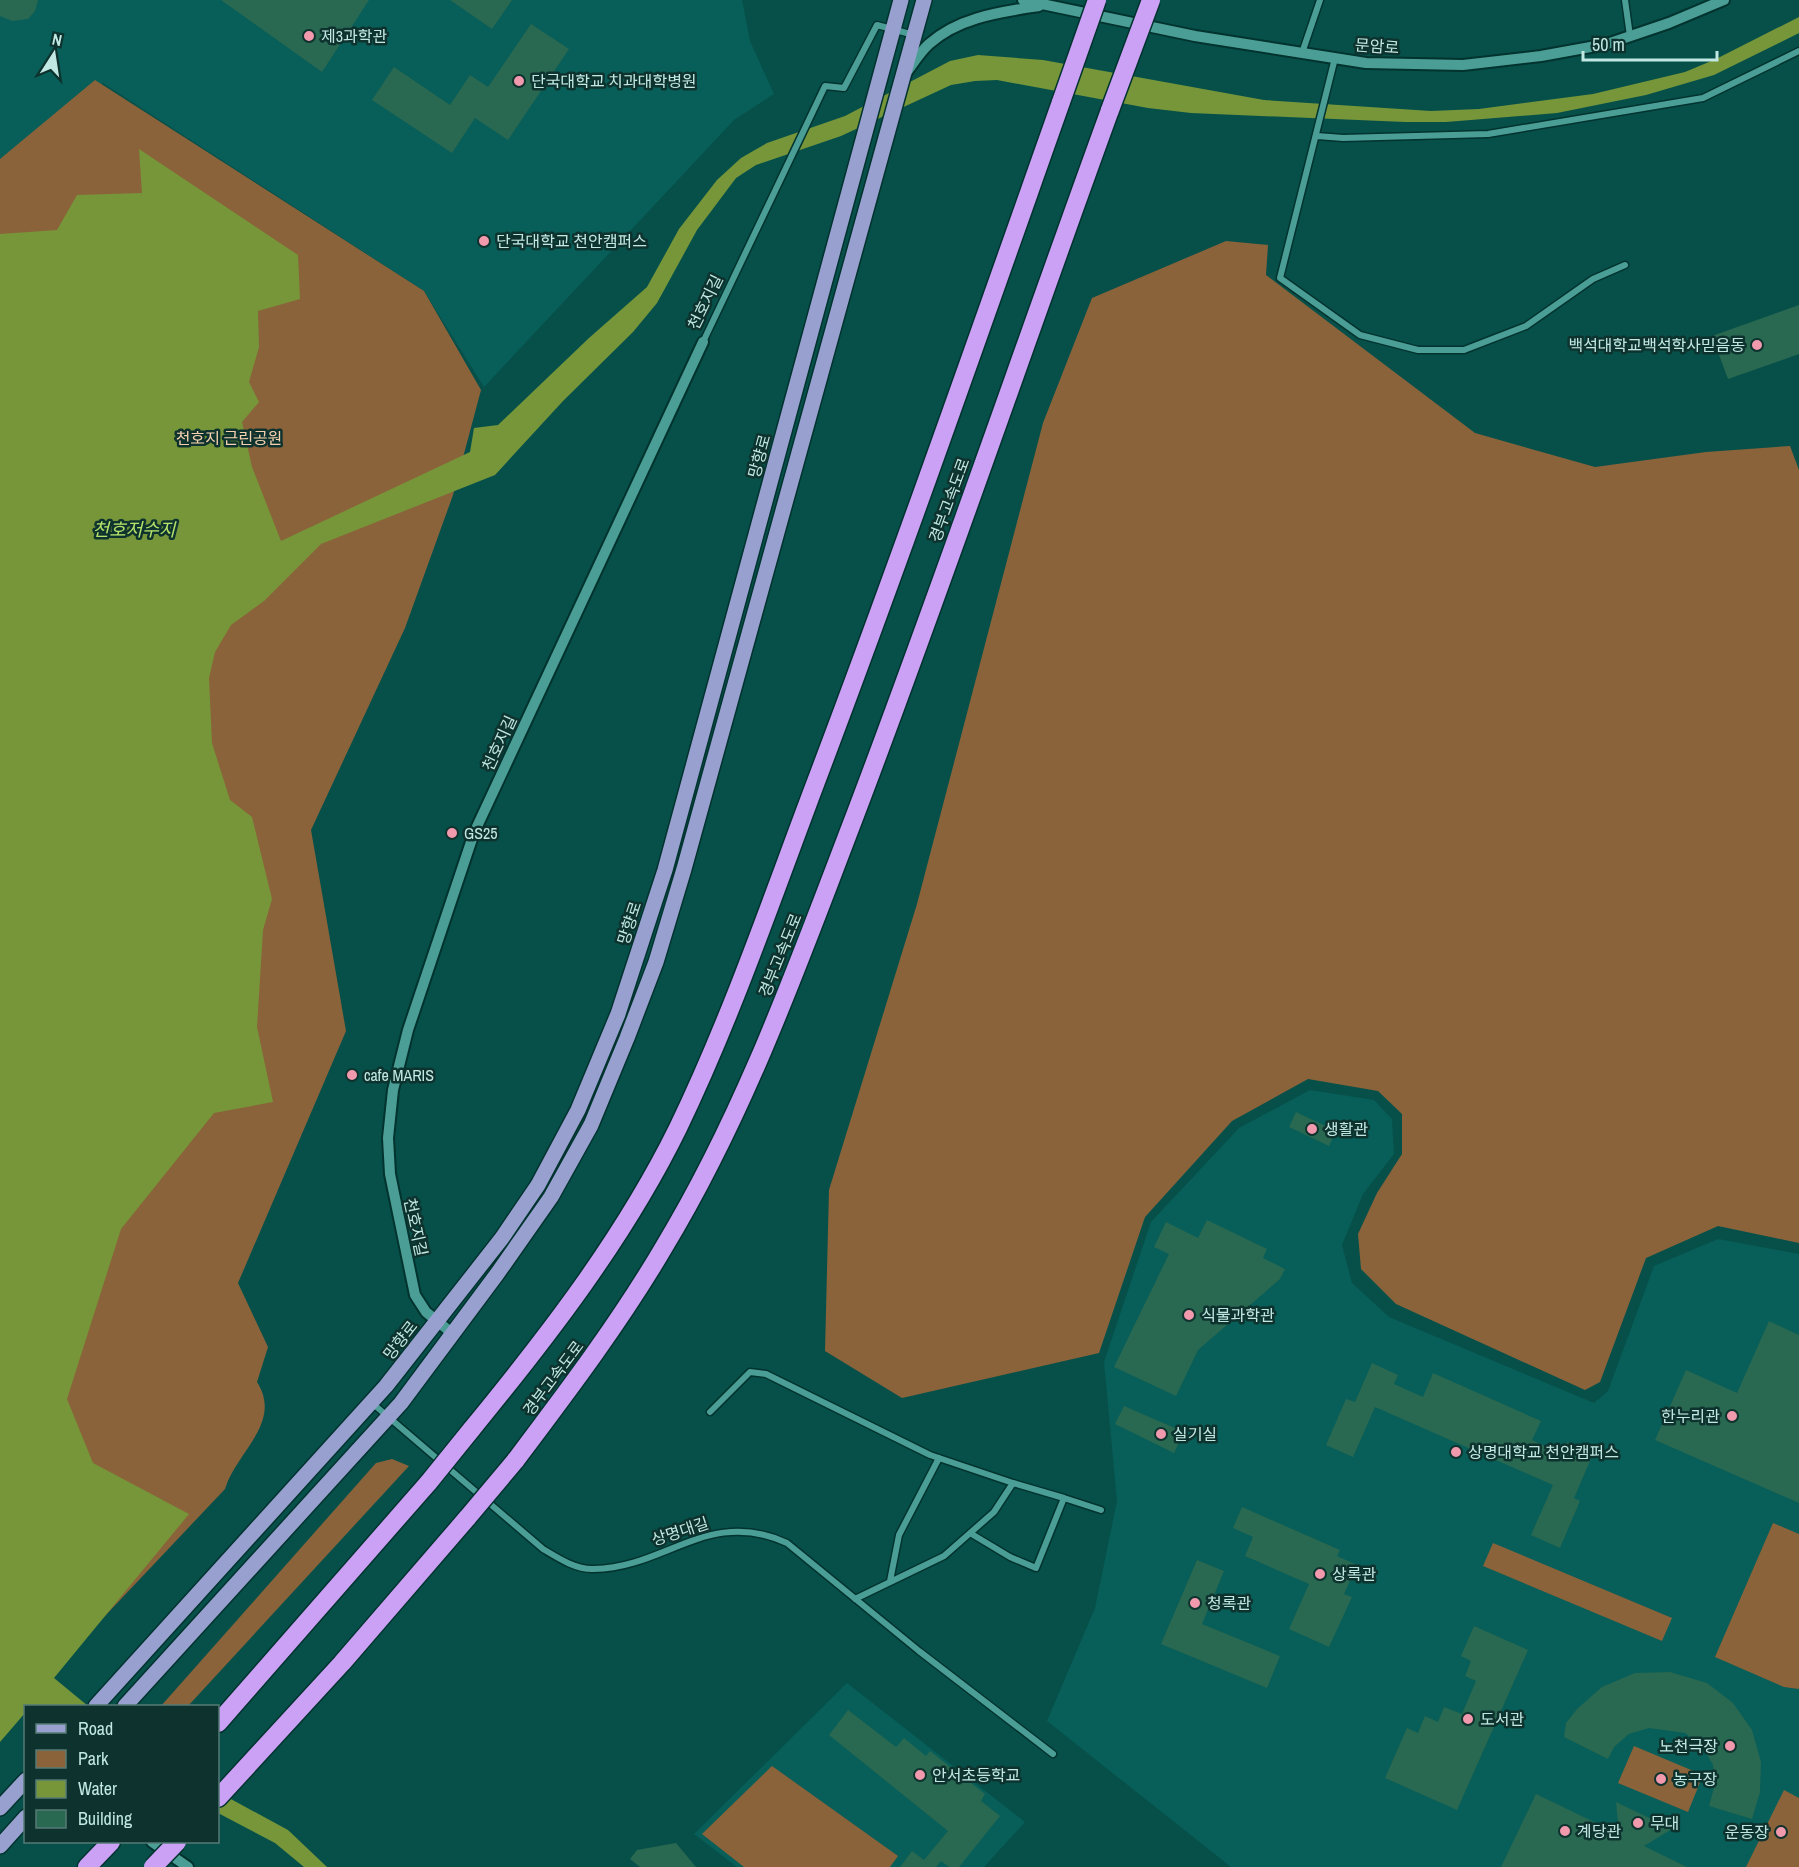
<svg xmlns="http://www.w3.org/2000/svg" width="1799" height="1867" viewBox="0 0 1799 1867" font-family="'Archivo Narrow','Noto Sans KR',sans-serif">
<rect width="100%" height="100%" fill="#07504a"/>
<path fill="#085e58" d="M0 0H742L750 41 774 94 734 120 484 387 424 291 103 83 0 190Z
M1310 1090 1374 1100 1392 1119 1394 1154 1363 1194 1342 1245 1352 1283 1389 1317 1594 1403 1608 1391 1654 1266 1718 1239 1799 1254V1867H1231L1047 1721 1095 1608 1117 1501 1104 1362 1151 1222 1239 1128Z
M847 1683 1025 1822 984 1867H737L694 1834Z"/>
<path fill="#8b633a" d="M95 80 424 291 481 390 453 495 405 628 311 830 346 1031 238 1283 268 1347 257 1382C283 1423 236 1452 225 1489L0 1727V159Z
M1226 241 1268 245 1266 275 1475 433 1595 467 1706 452 1790 446 1799 470V1243L1718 1226 1646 1258 1600 1382 1585 1390 1396 1304 1361 1269 1358 1234 1377 1193 1402 1154V1114L1378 1091 1308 1079 1232 1121 1145 1217 1099 1353 902 1398 825 1351 829 1190 917 904 1043 423 1092 298Z
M392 1459 409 1466 188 1706H161L376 1463Z
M1773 1523 1799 1534V1689L1784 1687 1715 1657Z
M1493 1543 1672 1618 1662 1641 1483 1566Z
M1634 1746 1703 1775 1688 1812 1618 1783Z
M772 1766 898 1856 890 1867H744L702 1834Z
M1784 1790 1799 1798V1867H1746Z"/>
<path fill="#769639" d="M1799 17V33L1714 75 1646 95 1557 113 1446 122H1405L1191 113 1148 108 997 80 975 81 951 85 841 136 756 165 736 178 697 230 657 303 633 332 563 401 495 475 321 544 264 601 231 625 215 652 209 678 212 743 230 800 252 817 272 899 263 930 257 1027 273 1102 214 1113 121 1229 67 1399 93 1463 189 1514 54 1678 88 1706H26L25 1713 0 1742V234L57 230 77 195 142 193 139 149 298 255 300 299 258 311 259 347 249 382 259 402 242 422 252 467 281 541 470 452 474 428 498 425 589 338 647 287 679 229 717 180 741 158 767 143 845 116 950 61 978 55 1043 60 1264 100 1431 111 1479 109 1593 94 1685 72 1716 59Z
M218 1792 288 1830 327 1867H304L275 1843 218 1813Z"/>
<path fill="#296851" d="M0 0H38L35 11 28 19 12 21 0 16Z
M221 0H369L322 72Z
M450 0H512L492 29Z
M531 24 569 49 508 140 475 118 452 153 372 100 394 67 450 105 470 75 488 87Z
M1799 305V354L1728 379 1712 336Z
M1296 1112 1336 1131 1329 1146 1289 1127Z
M1207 1220 1267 1249 1263 1258 1285 1269 1280 1279 1198 1350 1176 1396 1114 1367 1169 1254 1154 1247 1166 1222 1198 1238Z
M1769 1321 1799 1335V1503L1655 1440 1686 1370 1737 1393Z
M1372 1363 1398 1375 1394 1384 1423 1397 1433 1373 1541 1421 1532 1440 1562 1454 1567 1442 1593 1454 1574 1498 1580 1501 1560 1548 1531 1535 1553 1485 1375 1407 1353 1457 1326 1445 1346 1399 1355 1402Z
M1124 1406 1184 1432 1174 1453 1115 1424Z
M1242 1507 1340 1550 1337 1556 1357 1565 1344 1594 1352 1597 1329 1647 1289 1629 1309 1584 1245 1556 1253 1537 1233 1528Z
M1197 1560 1224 1571 1202 1624 1280 1656 1267 1688 1161 1644Z
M1474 1626 1528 1650 1457 1810 1385 1778 1407 1728 1418 1733 1425 1716 1438 1722 1444 1707 1462 1714 1476 1681 1465 1676 1471 1661 1461 1656Z
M1670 1672 1707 1683 1733 1703 1752 1730 1761 1762 1760 1792 1752 1819 1709 1806 1715 1784 1713 1765 1702 1746 1685 1733 1649 1728 1629 1734 1614 1747 1608 1759 1564 1737 1566 1723 1577 1709 1602 1687 1635 1673Z
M848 1710 896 1747 904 1738 926 1756 930 1751 985 1794 981 1801 1000 1816 959 1867H949L941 1861 936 1867H900L912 1851 924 1860 948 1831 829 1735Z
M1536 1794 1619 1834 1616 1802 1672 1829 1644 1846 1687 1867H1501Z
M676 1843 696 1867H640L630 1859 637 1850Z"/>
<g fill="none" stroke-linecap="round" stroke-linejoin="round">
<defs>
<path id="minor" d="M1625 0 1630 36
M1302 53 1320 0
M1335 58 1280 278 1360 335 1418 350H1464L1526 326 1593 279 1625 265
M1317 136 1343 138 1488 134 1703 98 1799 51
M703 342 825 86 844 88 877 25 914 35
M372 1403 543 1549C558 1558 576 1570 594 1569 666 1568 709 1507 787 1543L919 1651 1053 1754
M710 1412 750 1372 766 1374 930 1455 1013 1483 994 1512 944 1556 855 1599
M1064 1498 1101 1510
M970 1533 1010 1557 1036 1568 1064 1498 1013 1483
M890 1581 899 1535 939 1458"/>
<path id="tertiary" d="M1023 0 1195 36 1366 63 1463 65 1541 56 1607 44 1669 23 1724 0
M906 73C913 64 920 52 929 44 959 17 1001 12 1039 6
M453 1334 426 1312 415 1295 390 1174 388 1138 393 1090 408 1030 474 833 703 342
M152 1842 188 1867"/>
<path id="primary" d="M96 1706 386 1386 502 1238 538 1185 578 1110 618 1014 665 870 901 0
M125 1706 401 1403 497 1274 551 1197 591 1125 627 1038 656 962 684 869 924 0
M0 1808 26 1780
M0 1846 26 1817"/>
<path id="motorway" d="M471 1430C548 1336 624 1238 678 1128 731 1018 771 901 814 787 900 560 980 331 1061 102
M515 1461C567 1392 620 1322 664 1247 745 1113 798 964 854 818 943 584 1024 346 1110 110
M218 1723 429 1482
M218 1798 342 1663 468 1517
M87 1867 111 1842"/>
</defs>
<use href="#minor" stroke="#02332f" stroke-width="9"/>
<use href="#tertiary" stroke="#02332f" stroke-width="14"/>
<use href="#primary" stroke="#02332f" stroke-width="18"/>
<use href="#motorway" stroke="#02332f" stroke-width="21"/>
<use href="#minor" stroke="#4b9e95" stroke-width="6"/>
<use href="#tertiary" stroke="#4b9e95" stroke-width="10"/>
<use href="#primary" stroke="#97a0cf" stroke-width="15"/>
<use href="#motorway" stroke="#caa1f5" stroke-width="18"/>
<defs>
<path id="motorway-bridge" d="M1061 102 1097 0
M1110 110 1151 0
M429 1482 471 1430
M468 1517 515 1461
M153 1867 177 1842"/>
</defs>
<use href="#motorway-bridge" stroke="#02332f" stroke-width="21" stroke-linecap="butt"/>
<use href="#motorway-bridge" stroke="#caa1f5" stroke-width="18"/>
</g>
<g fill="#f29aad" stroke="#0e322e" stroke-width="2">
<circle cx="309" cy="36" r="6"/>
<circle cx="519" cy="81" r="6"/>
<circle cx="484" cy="241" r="6"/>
<circle cx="1757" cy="345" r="6"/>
<circle cx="452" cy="833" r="6"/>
<circle cx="352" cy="1075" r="6"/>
<circle cx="1312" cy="1129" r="6"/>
<circle cx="1189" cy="1315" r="6"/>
<circle cx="1732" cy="1416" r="6"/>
<circle cx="1161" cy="1434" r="6"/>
<circle cx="1456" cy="1452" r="6"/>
<circle cx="1320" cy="1574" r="6"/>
<circle cx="1195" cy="1603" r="6"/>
<circle cx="1468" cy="1719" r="6"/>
<circle cx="1730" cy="1746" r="6"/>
<circle cx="920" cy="1775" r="6"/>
<circle cx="1661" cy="1779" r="6"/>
<circle cx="1638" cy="1823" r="6"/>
<circle cx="1565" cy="1831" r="6"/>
<circle cx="1781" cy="1832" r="6"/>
</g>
<g text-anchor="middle" stroke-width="5" stroke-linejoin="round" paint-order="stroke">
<g font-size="16" fill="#c1e8e2" stroke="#0e322e" text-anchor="start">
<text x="321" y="42">제3과학관</text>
<text x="531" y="87">단국대학교 치과대학병원</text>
<text x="496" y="247">단국대학교 천안캠퍼스</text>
<text x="1745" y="351" text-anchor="end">백석대학교백석학사믿음동</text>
<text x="464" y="839">GS25</text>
<text x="364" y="1081">cafe MARIS</text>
<text x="1324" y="1135">생활관</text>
<text x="1201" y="1321">식물과학관</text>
<text x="1720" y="1422" text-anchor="end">한누리관</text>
<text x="1173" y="1440">실기실</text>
<text x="1468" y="1458">상명대학교 천안캠퍼스</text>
<text x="1332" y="1580">상록관</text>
<text x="1207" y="1609">청록관</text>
<text x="1480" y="1725">도서관</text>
<text x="1718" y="1752" text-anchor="end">노천극장</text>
<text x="932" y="1781">안서초등학교</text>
<text x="1673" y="1785">농구장</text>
<text x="1650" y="1829">무대</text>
<text x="1577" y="1837">계당관</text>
<text x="1769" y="1838" text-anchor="end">운동장</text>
</g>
<g font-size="16" fill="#c1e8e2" stroke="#0e322e">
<text transform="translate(1377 46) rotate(4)" y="6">문암로</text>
<text transform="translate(705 302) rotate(-64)" y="6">천호지길</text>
<text transform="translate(759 456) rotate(-75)" y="6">망향로</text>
<text transform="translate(949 500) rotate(-70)" y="6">경부고속도로</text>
<text transform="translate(499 743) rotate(-65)" y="6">천호지길</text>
<text transform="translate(629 923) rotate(-72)" y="6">망향로</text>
<text transform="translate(780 955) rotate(-68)" y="6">경부고속도로</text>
<text transform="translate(416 1227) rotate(78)" y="6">천호지길</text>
<text transform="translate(400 1340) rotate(-52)" y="6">망향로</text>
<text transform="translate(553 1378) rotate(-53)" y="6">경부고속도로</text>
<text transform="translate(680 1531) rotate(-18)" y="6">상명대길</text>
</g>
<g font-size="16" fill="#f6d1ae" stroke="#0e322e">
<text x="229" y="444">천호지 근린공원</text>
</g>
<g font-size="18" font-style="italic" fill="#b7e269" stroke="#0e322e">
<text x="134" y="536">천호저수지</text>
</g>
</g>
<rect x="24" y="1705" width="195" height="138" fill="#0e322e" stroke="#567b76" stroke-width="1.5"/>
<rect x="36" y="1724" width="30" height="9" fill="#97a0cf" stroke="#567b76" stroke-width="1.5"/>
<text x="78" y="1735" font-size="18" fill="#c1e8e2">Road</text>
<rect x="36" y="1750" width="30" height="18" fill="#8b633a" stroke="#567b76" stroke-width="1.5"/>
<text x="78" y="1765" font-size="18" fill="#c1e8e2">Park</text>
<rect x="36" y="1780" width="30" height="18" fill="#769639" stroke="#567b76" stroke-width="1.5"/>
<text x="78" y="1795" font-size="18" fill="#c1e8e2">Water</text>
<rect x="36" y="1810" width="30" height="18" fill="#296851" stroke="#567b76" stroke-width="1.5"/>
<text x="78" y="1825" font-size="18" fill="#c1e8e2">Building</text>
<g transform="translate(54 54) rotate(12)" stroke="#0e322e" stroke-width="4.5" paint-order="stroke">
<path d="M0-4.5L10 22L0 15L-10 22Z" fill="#c1e8e2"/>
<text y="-9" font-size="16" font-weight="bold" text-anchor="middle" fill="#c1e8e2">N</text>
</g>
<path d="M1583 51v9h134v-9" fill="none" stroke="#c1e8e2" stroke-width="3"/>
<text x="1592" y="51" font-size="18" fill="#c1e8e2" stroke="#0e322e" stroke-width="4.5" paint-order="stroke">50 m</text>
</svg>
